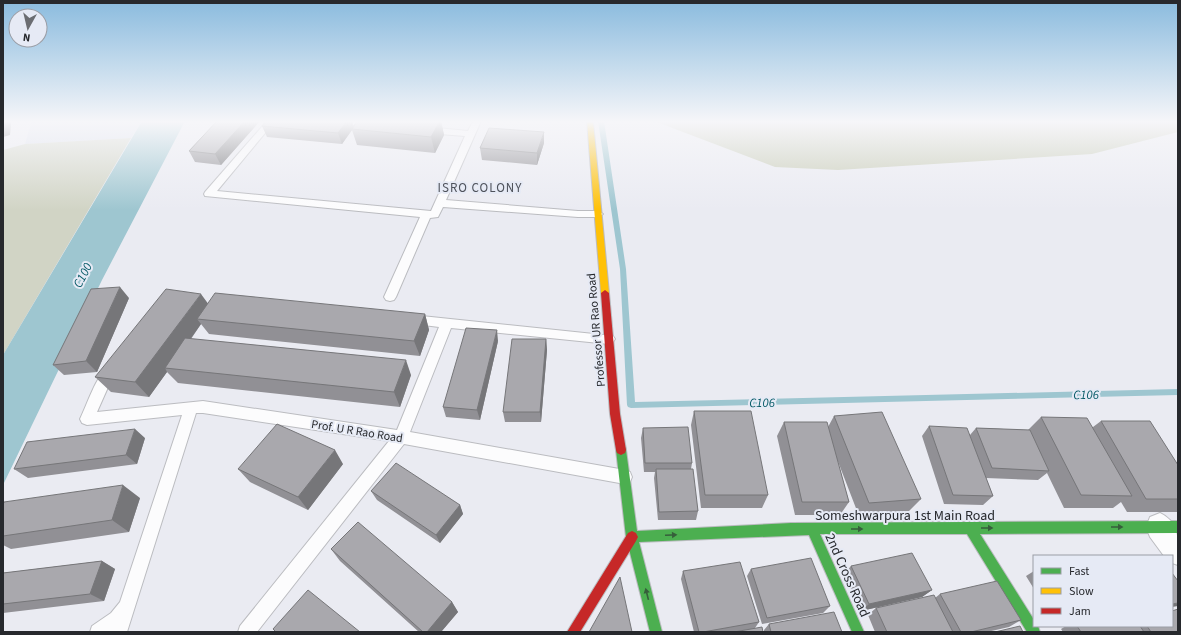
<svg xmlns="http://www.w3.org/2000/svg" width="1181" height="635" viewBox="0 0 1181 635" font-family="'Source Sans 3',sans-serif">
<rect width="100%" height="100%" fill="#eaebf2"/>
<path fill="#dbe0ed" d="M32 121H142L131 138 25 144Z"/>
<path fill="#d1d4c5" d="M131 138 3 355V150L25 144Z"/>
<path fill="#c7cbb6" d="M654 121H1178V132L1092 154 838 170 775 167Z"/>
<path fill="#9ec6d0" d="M142 121H185L102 280 3 485V355Z"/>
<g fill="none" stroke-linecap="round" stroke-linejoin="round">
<path fill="#9ec6d0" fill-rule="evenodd" d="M598 121H604L626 269 635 402 1178 389V395L631 408 628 407 627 405 620 269Z"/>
<defs>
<path id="lane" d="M267 121H275L217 191 431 211 465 136 427 133 422 130 427 127 468 131 473 121H481L446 200 578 211H598L603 214 598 217H578L443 207 438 217 430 218 396 297 394 300 390 301 386 300 384 297 420 217 205 196 204 194 205 192Z
M412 315 613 336 615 339 613 342 609 344 451 328 410 432 625 470 630 472 632 477 630 482 625 484 404 444 257 632H238L240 626 389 441 203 413H196L127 632H90L92 626 111 613 120 602 182 415 87 425 82 423 80 419C87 405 96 376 108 367 111 365 114 366 118 367L119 371 109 385 97 412 203 401 397 430 439 327 408 323 406 320 408 317Z"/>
<path id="street" d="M1160 513C1181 523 1178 542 1178 565L1172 563V556H1164L1150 537 1146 527 1150 517Z"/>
<path id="fast" d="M621 445 625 447 626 450 637 531 791 523 1178 521V533L980 534 1034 620V626H1038L1040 632H1027L967 534H820L864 632H852L809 535 639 542 662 632H650L626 537 616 450 617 447Z"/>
<path id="slow" d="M587 121H593L609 293 605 296 601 293Z"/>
<path id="jam" d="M605 290 609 293 620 414 626 450 625 453 621 455 617 453 616 450 610 414 601 293Z
M632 531 636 533 638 537 636 541 580 632H567L628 533Z"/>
</defs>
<use href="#lane" stroke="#bbbcc0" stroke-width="2"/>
<use href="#street" stroke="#bbbcc0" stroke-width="2"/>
<use href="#fast" stroke="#bbbcc0" stroke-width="2"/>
<use href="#slow" stroke="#bbbcc0" stroke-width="2"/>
<use href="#jam" stroke="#bbbcc0" stroke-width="2"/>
<use href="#lane" fill="#fcfcfd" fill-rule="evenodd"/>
<use href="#street" fill="#fcfcfd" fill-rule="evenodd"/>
<use href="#fast" fill="#4caf50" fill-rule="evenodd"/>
<use href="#slow" fill="#ffc107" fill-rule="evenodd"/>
<use href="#jam" fill="#c62828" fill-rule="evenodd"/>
</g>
<path fill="#919095" d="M217 121H260L221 165 195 162 189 151Z
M266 121H352L353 126 357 121H441L444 135 435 153 357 145 352 130 342 144 267 137 262 126Z
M544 143 537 165 482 160 480 148Z
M129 298 97 372 64 375 53 365Z
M208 304 425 314 429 330 420 356 209 334 201 324 191 339 411 375 400 407 178 383 167 372 149 397 111 392 95 377Z
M546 339 547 350 541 422H505L503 412Z
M498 341 480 420 446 417 443 407Z
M694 411 768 495 762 508H701L691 425Z
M834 416 921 499 909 511 859 516 837 459 849 502 840 515H795L777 436 784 422 828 427Z
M1041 417 1093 427 1101 421 1178 465V512H1127L1121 502 1113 508H1064L1047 473 1038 480 986 478 993 496 983 505 944 504 922 436 929 426 970 435 976 428 1028 430Z
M643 428 692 463 691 469 698 511 696 520H658L654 478 655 472H644L641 438Z
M145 438 137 464 28 478 14 469Z
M343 464 308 510 250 482 238 469Z
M371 491 460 505 463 514 440 543 377 500Z
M140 498 129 532 11 549 3 545V536Z
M331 549 452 602 458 612 441 632H419L340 561Z
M102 561 115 569 104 601 3 613V573Z
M851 566 932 590 922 597 861 611 844 574Z
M751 569 830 606 823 613 762 624 747 576Z
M683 571 759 622 755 628 763 632H694L681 579Z
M1034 571V589L1026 576Z
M940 594 1021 620 1009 627 987 632H875L868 615 876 608 935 598Z
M769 624 842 632H764V630Z
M1066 626H1172L1178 632H1063L1061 629Z"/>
<path fill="#767679" d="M3 121H9L11 124 10 135 3 137Z
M245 121H260L221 165 215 154Z
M347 121H352L354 127 342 144 338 133Z
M440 121H441L444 135 435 153 431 137Z
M544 132V143L537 165V153Z
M120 287 129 298 97 372 86 361Z
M201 294 212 309 197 319 201 324 169 369 165 368 167 372 149 397 135 382Z
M425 314 429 330 420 356 414 341Z
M497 330 498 341 480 420 477 410Z
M546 339 547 350 541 422 540 412Z
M406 360 411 375 400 407 394 392Z
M135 429 145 438 137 464 126 455Z
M335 450 343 464 308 510 298 497Z
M123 485 140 498 129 532 112 520Z
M460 505 463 514 440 543 436 535Z
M102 561 115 569 104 601 90 594Z
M932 590 922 597 861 611 869 604Z
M452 602 458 612 441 632H427Z
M1178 603V606L1172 607V604Z"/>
<path fill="#a9a8ad" stroke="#767679" d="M217 121H245L215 154 189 151Z
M266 121H347L338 133 262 126Z
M357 121H440L431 137 352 129Z
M489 128 544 132 537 153 480 148Z
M120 287 86 361 53 365 91 289Z
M166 289 201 294 135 382 95 377Z
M215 293 425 314 414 341 197 319Z
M466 328 497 330 477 410 443 407Z
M185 338 406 360 394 392 165 368Z
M512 339H546L540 412H503Z
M694 411H751L768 495H705Z
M882 412 921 499 869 503 834 416Z
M1041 417 1087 418 1132 496 1081 495Z
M1101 421H1150L1178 465V499H1146Z
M784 422H827L849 502H802Z
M277 424 335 450 298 497 238 469Z
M929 426 967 428 993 496 953 495Z
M688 427 692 463H645L643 428Z
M976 428 1030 430 1049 471 992 468Z
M135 429 126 455 14 469 27 442Z
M396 463 460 505 436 535 371 491Z
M656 469H693L698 511 659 512Z
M123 485 112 520 3 536V505L4 502Z
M358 522 452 602 427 632H423L331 549Z
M912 553 932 590 869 604 851 566Z
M811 558 830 606 767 618 751 569Z
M102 561 90 594 3 604V573Z
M740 562 759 622 703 632H699L683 571Z
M1172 573 1178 581V603L1172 604Z
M620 577 632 632H589Z
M997 581 1021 620 971 632H961L940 594Z
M308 590 360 632H276L273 629Z
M934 595 953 632H887L876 608Z
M1178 609V632H1151L1147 626H1172V611Z
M834 612 842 632H771L769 624Z
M1020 626 1023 632H995Z
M1077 626H1140L1144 632H1081Z
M762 627 763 632H734Z"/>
<defs><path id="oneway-solid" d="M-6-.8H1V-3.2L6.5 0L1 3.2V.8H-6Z"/></defs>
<g fill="#365f3b">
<use href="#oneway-solid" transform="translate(1117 527)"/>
<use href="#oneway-solid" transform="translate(987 528)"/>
<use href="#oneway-solid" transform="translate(857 529)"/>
<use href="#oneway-solid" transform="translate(671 535) rotate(-3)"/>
<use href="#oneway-solid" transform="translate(647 594) rotate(-104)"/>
</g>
<linearGradient id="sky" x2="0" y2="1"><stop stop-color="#8abbde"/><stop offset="0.58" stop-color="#f6f6f9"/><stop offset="1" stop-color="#f6f6f9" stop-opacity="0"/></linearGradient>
<rect width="1181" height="210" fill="url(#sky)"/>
<g text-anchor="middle" stroke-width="4" stroke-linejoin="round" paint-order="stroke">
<g font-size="12" fill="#27292d" stroke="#e6eaf5">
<text transform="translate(596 330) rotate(-95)" y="4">Professor UR Rao Road</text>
<text transform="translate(357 431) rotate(9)" y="4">Prof. U R Rao Road</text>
</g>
<g font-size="13" letter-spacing="1" fill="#4e525b" stroke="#e6eaf5">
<text x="480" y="192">ISRO COLONY</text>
</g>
<g font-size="13" font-style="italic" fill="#085b68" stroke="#e6eaf5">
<text transform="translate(82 275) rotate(-63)" y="5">C100</text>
<text transform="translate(1086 394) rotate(-1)" y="5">C106</text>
<text transform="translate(762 402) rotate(-1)" y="5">C106</text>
</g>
<g font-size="14" fill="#27292d" stroke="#e6eaf5">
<text x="905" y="520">Someshwarpura 1st Main Road</text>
<text transform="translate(848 575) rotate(66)" y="5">2nd Cross Road</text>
</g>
</g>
<rect width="1181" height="635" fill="none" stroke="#27292d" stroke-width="8"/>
<rect x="1033" y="555" width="140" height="72" fill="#e6eaf5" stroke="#9a9da5"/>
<rect x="1041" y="568" width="20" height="6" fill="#4caf50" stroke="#9a9da5"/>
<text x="1069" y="575" font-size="12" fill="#27292d">Fast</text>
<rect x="1041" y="588" width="20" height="6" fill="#ffc107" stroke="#9a9da5"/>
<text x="1069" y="595" font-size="12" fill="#27292d">Slow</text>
<rect x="1041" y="608" width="20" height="6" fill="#c62828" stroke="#9a9da5"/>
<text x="1069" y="615" font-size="12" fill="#27292d">Jam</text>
<g transform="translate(28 28) rotate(188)"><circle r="19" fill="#e6eaf5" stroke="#9a9da5"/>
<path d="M0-3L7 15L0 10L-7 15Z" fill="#6b6d72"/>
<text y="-6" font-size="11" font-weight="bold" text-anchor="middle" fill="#27292d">N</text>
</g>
</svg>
